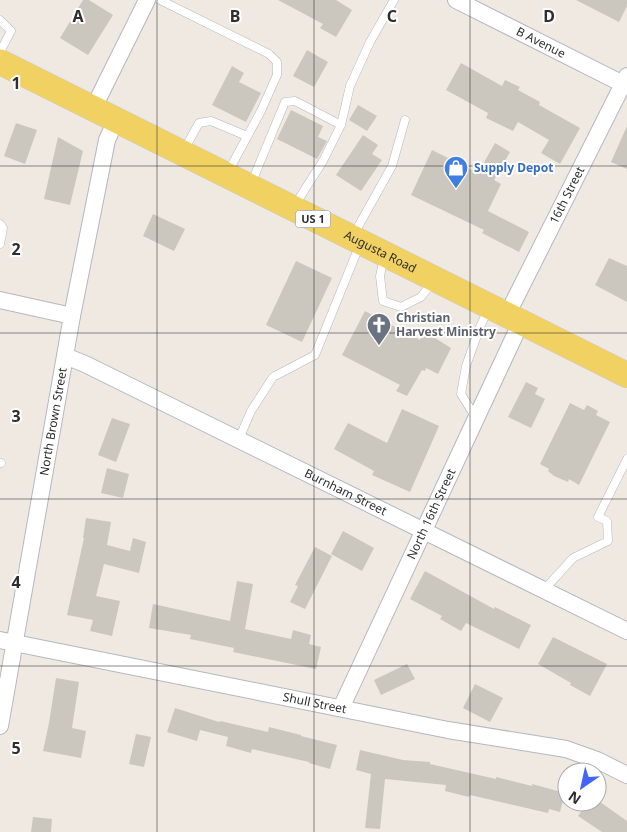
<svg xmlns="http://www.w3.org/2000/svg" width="627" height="832" viewBox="0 0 627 832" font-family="'Noto Sans',sans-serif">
<rect width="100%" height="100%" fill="#efe9e1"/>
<path fill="#cbc7bf" d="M83 0H89L113 15 88 55 60 38Z
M278 0H336L352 10 336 37 320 28 323 24Z
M576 0H627V6L619 22Z
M307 50 328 62 314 87 293 76Z
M461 63 502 86 505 80 520 87 518 90 540 102 539 105 580 128 560 164 541 153 549 140 518 122 513 131 486 118 488 113 446 90Z
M232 66 244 73 239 82 261 93 246 122 212 105Z
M358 105 377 116 367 131 349 120Z
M291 110 323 126 318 137 327 141 317 159 277 139Z
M16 123 37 130 25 164 4 156Z
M627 126V169L611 162Z
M363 135 378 145 372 154 382 160 361 191 336 175Z
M58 137 83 151 70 205 44 199Z
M495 143 510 152 494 180 501 184 488 211 529 232 519 252 482 233 484 230 411 195 432 150 478 173Z
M153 214 185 229 174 251 143 236Z
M609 258 627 266V302L595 285Z
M296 261 332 278 302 342 266 325Z
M365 311 420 340 422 335 429 338 430 335 451 348 438 374 426 368 425 371 422 370 407 396 396 391 400 385 342 355Z
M526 382 538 388 535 394 545 399 531 428 508 417Z
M570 403 584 410 587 405 598 411 596 415 610 422 579 485 569 479 568 482 554 476 548 471 549 469 540 464Z
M402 409 439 426 410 492 372 475 374 471 334 449 348 423 387 443Z
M112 418 130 424 116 462 98 455Z
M107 468 129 474 123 498 101 493Z
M86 518 111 522 107 545 130 551 133 538 146 542 139 573 104 564 96 596 120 601 112 636 90 631 93 620 67 615 84 538H83Z
M343 531 374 548 362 571 331 554Z
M315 547 332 556 305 609 290 602 298 586 295 585Z
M425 571 494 609 495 607 531 625 519 649 466 623 461 631 440 619 442 616 410 599Z
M237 581 253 584 245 629 291 639 293 630 311 635 309 644 321 647 316 669 233 652 234 648 190 639 191 635 149 628 153 604 230 621Z
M553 637 607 664 590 696 570 685 571 683 538 664Z
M407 664 415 679 381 695 374 680Z
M56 678 79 682 72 728 86 731 81 758 43 751 49 723Z
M475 684 503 698 490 722 463 708Z
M175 708 219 722 220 721 268 732 269 727 301 735V736L337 745 330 769 309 763V762L252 749 251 753 226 746 228 737 200 730 197 741 167 732Z
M136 734 151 737 144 767 129 764Z
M360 750 403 760 430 762V764L496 779V777L532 786V784L565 793 560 812 549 809 548 813 470 795 469 797 445 791 446 785 385 779 380 829 365 828 371 774 356 770Z
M588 802H600L627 821V832H602L578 816Z
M33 817 52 819 51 832H31Z"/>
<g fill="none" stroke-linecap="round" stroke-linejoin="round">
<defs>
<path id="lane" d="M160 0 269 54 277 62V75L261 111 228 172
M0 20 11 31 0 52
M184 150 199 123 211 121 247 136
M251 184 285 102 295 101 341 125
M295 205 323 161 341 125 350 86 370 42 394 0
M0 224 3 228 0 244
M354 234 392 166 405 120
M384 258 380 276 383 301 401 307 421 297 432 283
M476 418 461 394 466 366 480 327 488 310
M239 439 251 411 273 377 315 355 360 244
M0 463H1
M544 590 573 558 608 541 607 521 598 517 627 459"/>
<g id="street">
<path id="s1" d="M456 0 627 86"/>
<path d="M93 109 147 0"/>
<path d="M0 300 72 316"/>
<path id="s2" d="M507 315 627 76"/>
<path id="s3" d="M65 356 85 364 627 631"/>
<path id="s4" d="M0 640 448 730 566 749 597 760 627 775"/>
<path id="s5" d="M341 708 521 322"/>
<path id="s6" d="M0 726 72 316 107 140 116 120"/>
</g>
<g id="primary">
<path id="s7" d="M0 62 627 375"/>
</g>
</defs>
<use href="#lane" stroke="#b4b7c1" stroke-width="9"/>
<use href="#street" stroke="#b4b7c1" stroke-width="18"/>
<use href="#primary" stroke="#c9c9c9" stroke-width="26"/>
<use href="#lane" stroke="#fff" stroke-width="8"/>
<use href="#street" stroke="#fff" stroke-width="16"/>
<use href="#primary" stroke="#f2d163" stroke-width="25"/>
</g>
<path fill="none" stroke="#2e2e2e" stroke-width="1" stroke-opacity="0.55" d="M157 0V832M314 0V832M470 0V832M0 166H627M0 333H627M0 499H627M0 666H627"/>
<defs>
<symbol id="shop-pin" viewBox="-11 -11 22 30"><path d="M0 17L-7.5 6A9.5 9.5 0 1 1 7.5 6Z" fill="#3f7fe0" stroke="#fff"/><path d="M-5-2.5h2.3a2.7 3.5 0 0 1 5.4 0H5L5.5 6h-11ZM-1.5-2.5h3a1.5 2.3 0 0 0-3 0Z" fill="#fff"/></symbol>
<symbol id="church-pin" viewBox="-11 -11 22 30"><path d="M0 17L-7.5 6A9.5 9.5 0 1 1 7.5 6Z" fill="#6b7280" stroke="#fff"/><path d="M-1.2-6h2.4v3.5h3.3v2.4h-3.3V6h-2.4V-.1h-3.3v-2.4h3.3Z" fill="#fff"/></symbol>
</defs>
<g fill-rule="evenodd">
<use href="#shop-pin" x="442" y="154" width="28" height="38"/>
<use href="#church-pin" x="365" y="311" width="28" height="38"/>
</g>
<g text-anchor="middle" stroke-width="4" stroke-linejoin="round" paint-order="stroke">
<rect fill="#fff" stroke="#6d6d6d" stroke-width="1" x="295.5" y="210.5" width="35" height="17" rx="4"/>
<g font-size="11" font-weight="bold" fill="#2e2e2e">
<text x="313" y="223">US 1</text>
</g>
<g font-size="12" fill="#2e2e2e" stroke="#fff">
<text dy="4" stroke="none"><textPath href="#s1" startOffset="95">B Avenue</textPath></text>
<text dy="4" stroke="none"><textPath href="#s2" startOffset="134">16th Street</textPath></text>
<text dy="4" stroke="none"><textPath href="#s7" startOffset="425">Augusta Road</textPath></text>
<text dy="4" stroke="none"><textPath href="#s6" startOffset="309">North Brown Street</textPath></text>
<text dy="4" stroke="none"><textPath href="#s3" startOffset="312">Burnham Street</textPath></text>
<text dy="4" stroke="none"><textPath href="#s5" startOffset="214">North 16th Street</textPath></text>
<text dy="4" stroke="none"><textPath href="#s4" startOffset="321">Shull Street</textPath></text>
</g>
<g font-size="12" font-weight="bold" fill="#366cbe" stroke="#fff" text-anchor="start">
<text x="474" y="172">Supply Depot</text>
</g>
<g font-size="12" font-weight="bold" fill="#5b616d" stroke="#fff" text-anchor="start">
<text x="396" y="322">Christian<tspan x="396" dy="14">Harvest Ministry</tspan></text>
</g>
</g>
<g font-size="16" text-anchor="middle" font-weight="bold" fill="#2e2e2e" stroke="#fff" stroke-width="4" stroke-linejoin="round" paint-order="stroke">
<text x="78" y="22">A</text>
<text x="235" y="22">B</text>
<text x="392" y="22">C</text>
<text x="549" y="22">D</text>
<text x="16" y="89">1</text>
<text x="16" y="255">2</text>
<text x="16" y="422">3</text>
<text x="16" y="588">4</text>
<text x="16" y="754">5</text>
</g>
<g transform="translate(582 787) rotate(214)"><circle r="24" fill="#ffffff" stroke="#ababab"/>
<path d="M0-4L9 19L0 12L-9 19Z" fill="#4264fb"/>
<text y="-8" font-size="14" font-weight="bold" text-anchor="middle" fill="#2e2e2e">N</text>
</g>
</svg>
